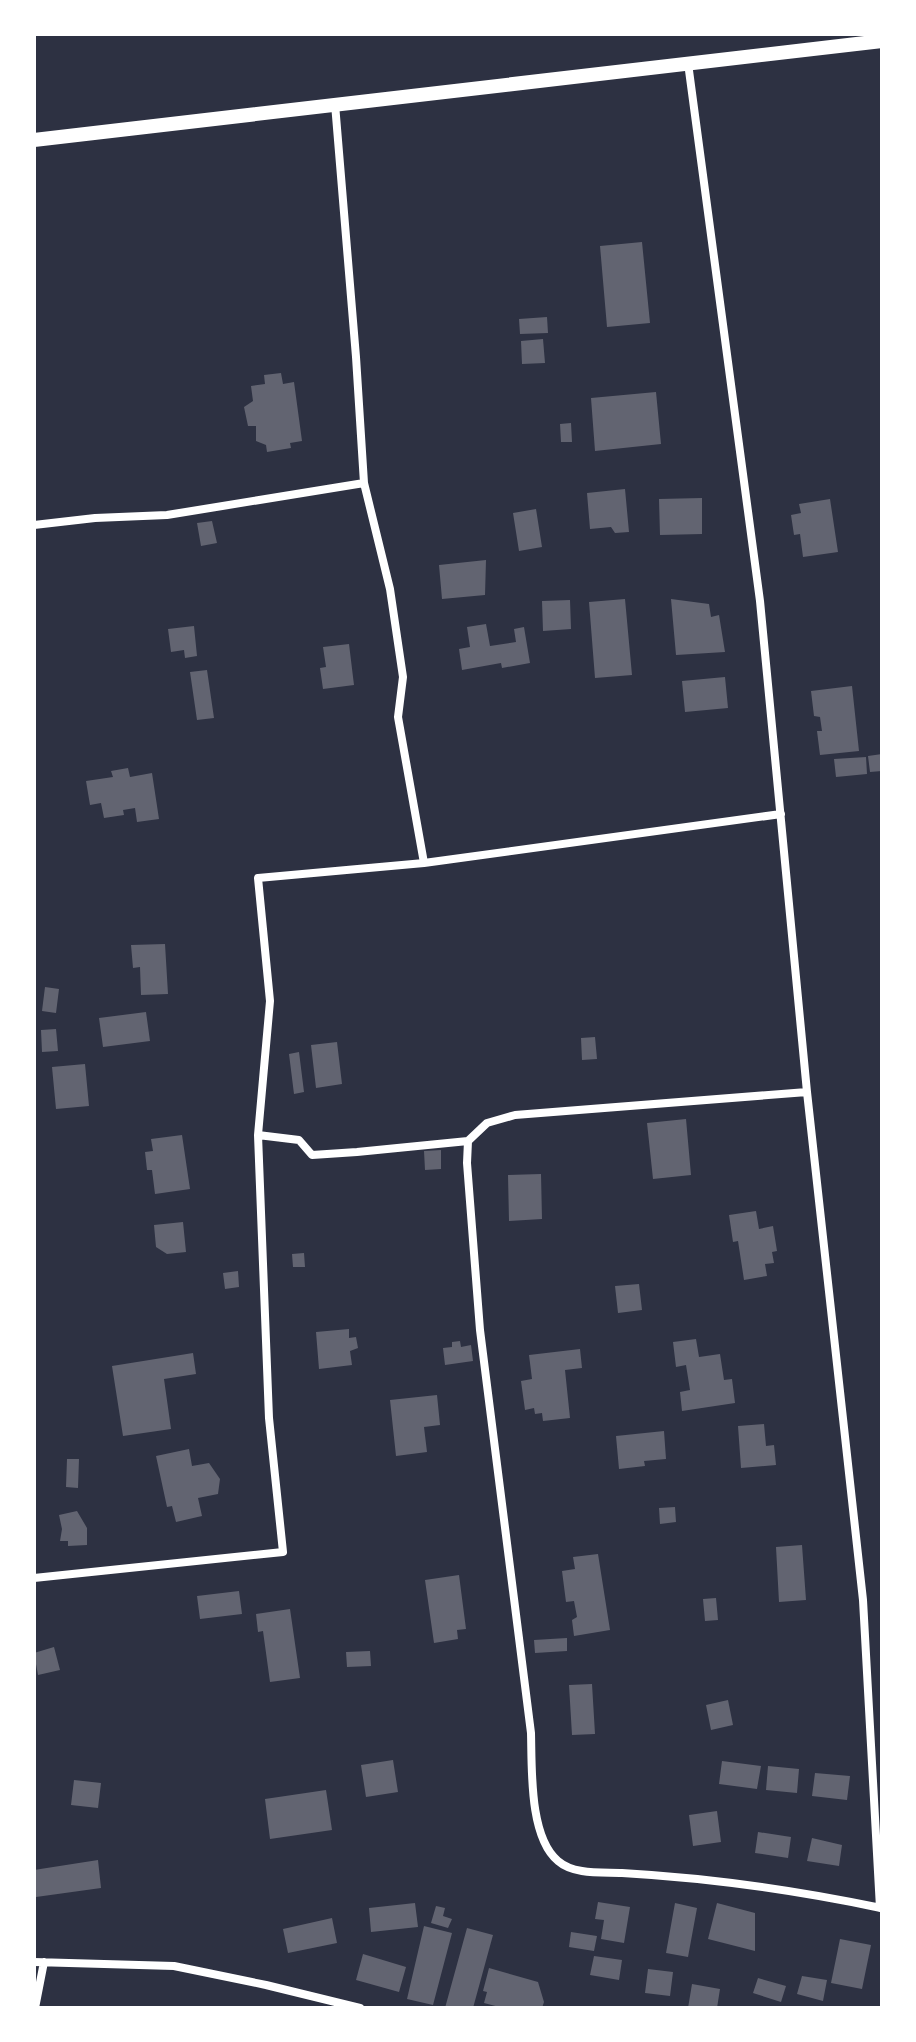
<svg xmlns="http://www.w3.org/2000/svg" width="916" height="2042" viewBox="0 0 916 2042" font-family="'Asap Condensed',sans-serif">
<rect width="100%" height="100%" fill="#2d3142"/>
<path fill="#626471" d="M642 242 650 323 607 327 600 246Z
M547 317 548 333 520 334 519 319Z
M543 339 545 363 522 364 521 341Z
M281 373 283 384 294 382 302 441 290 443 291 448 267 452 266 445 256 441V426H248L244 407 253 401 251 386 265 384 264 375Z
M656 392 661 444 595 451 591 398Z
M571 423 572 442H561L560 424Z
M625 489 629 532 615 533 611 527 590 529 587 493Z
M702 498V534L660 535 659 499Z
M830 499 838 552 803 557 800 534 794 535 791 515 801 513 799 504Z
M536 509 542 547 519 551 513 513Z
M212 521 217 543 201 546 197 523Z
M486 560 485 595 442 599 439 565Z
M625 599 632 675 595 678 589 602Z
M671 599 709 604 711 617 719 615 725 652 676 655Z
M570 600 571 629 543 631 542 601Z
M486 624 490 646 516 642 514 629 524 627 530 663 502 668 501 663 462 670 459 649 470 647 467 627Z
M194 626 197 656 185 658 184 650 171 652 168 629Z
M349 644 354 685 323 689 320 668 326 667 323 647Z
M207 670 214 718 197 720 190 672Z
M725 677 728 708 685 712 682 681Z
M852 686 859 751 820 755 817 731H822L820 717 814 716 811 691Z
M882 754V771L870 772 868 756Z
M866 757 867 774 836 777 834 759Z
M128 768 130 777 152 773 159 819 137 822 135 808 123 810 124 815 104 818 101 803 90 805 86 781 113 777 111 771Z
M165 944 168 994 141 995 140 967 133 968 131 945Z
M45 987 59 989 56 1013 42 1011Z
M146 1012 150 1041 103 1047 99 1018Z
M56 1029 58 1051 42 1052 41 1030Z
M595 1037 597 1059 582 1060 581 1038Z
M337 1042 342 1084 316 1088 311 1045Z
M299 1052 304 1092 294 1094 289 1054Z
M85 1064 89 1106 56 1109 52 1067Z
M686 1119 691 1175 653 1179 647 1123Z
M182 1135 190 1189 155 1194 152 1170H147L145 1152 153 1151 151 1139Z
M441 1150V1169L425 1170 424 1151Z
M541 1174 542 1219 509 1221 508 1175Z
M756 1211 759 1229 773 1226 777 1251 772 1252 774 1263 765 1264 767 1276 744 1280 738 1241 733 1242 729 1215Z
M183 1222 186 1252 167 1254 156 1247 154 1225Z
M304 1253 305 1267H293L292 1254Z
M238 1271 239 1287 225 1289 223 1273Z
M639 1284 642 1310 618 1313 615 1286Z
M349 1329V1338L356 1337 358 1348 350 1351 352 1365 319 1369 316 1332Z
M696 1339 699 1357 720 1354 724 1380 732 1379 735 1403 682 1411 680 1392 690 1390 686 1365 676 1367 673 1342Z
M460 1341 461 1347 471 1345 473 1361 445 1365 443 1348 452 1347V1342Z
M580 1349 582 1368 565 1370 570 1418 543 1421 542 1413 535 1414 534 1408 525 1410 521 1381 532 1379 529 1355Z
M193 1353 196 1374 164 1379 171 1429 123 1436 112 1366Z
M437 1395 440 1425 424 1427 427 1452 396 1456 390 1400Z
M764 1424 766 1446 774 1445 776 1465 741 1468 738 1426Z
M664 1431 666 1459 644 1461 645 1466 619 1469 616 1436Z
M189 1449 192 1466 209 1463 220 1479 218 1494 198 1498 202 1516 176 1522 172 1506 167 1507 156 1456Z
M67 1459H79L78 1488 66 1487Z
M675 1507 676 1522 660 1524 659 1508Z
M77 1511 87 1528V1545L68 1546V1541H60L62 1529 59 1515Z
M802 1545 806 1600 779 1602 776 1547Z
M598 1554 610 1630 574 1636 572 1620 577 1617 574 1601 566 1602 562 1571 575 1569 573 1557Z
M459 1575 466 1629 457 1630 458 1639 434 1643 425 1580Z
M239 1591 242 1614 200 1619 197 1596Z
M716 1598 718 1620 705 1621 703 1599Z
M290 1609 300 1678 270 1682 263 1631 258 1632 256 1614Z
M567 1638V1651L535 1653 534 1640Z
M54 1647 60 1670 38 1675 34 1653Z
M370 1651 371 1666 347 1667 346 1652Z
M592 1684 595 1734 572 1735 569 1685Z
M728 1700 733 1725 711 1730 706 1705Z
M393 1760 398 1792 366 1797 361 1765Z
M722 1761 761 1766 757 1789 719 1784Z
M768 1766 799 1769 797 1793 766 1790Z
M815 1773 850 1776 847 1800 812 1796Z
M74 1780 101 1783 98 1808 71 1805Z
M326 1790 332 1830 270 1839 265 1799Z
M717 1811 721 1842 693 1846 689 1815Z
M758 1832 791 1837 788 1858 755 1853Z
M812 1838 842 1845 839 1866 807 1861Z
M98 1860 101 1888 36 1897 34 1870Z
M598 1902 630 1907 624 1943 601 1939 604 1920 595 1919Z
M415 1903 418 1927 371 1932 369 1908Z
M675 1903 697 1908 688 1957 666 1953Z
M717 1903 755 1913V1951L708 1939Z
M436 1906 445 1908 443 1916 452 1919 448 1928 431 1923Z
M332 1918 337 1943 288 1953 283 1929Z
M424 1926 452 1933 433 2005 407 1999Z
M467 1928 493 1935 473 2008H445Z
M571 1932 597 1936 594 1951 569 1947Z
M840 1939 871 1945 862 1989 831 1983Z
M363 1954 406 1967 399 1992 356 1980Z
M594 1956 622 1960 619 1980 590 1975Z
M489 1968 538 1982 544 2002 542 2008H503L484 2003 487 1992 483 1991Z
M648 1969 673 1972 670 1996 645 1993Z
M802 1976 827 1980 823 2001 797 1994Z
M758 1978 786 1986 781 2002 753 1993Z
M692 1984 720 1989 717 2008H688Z"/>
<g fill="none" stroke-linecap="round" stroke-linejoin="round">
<path stroke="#fff" stroke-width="8" d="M688 63 760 601 807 1092 863 1600 880 1908
M335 104 356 357 364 483 390 589 403 677 398 717 424 863
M34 525 95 518 167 515 364 483
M807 1092 515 1115 487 1123 468 1141 467 1163 480 1330 531 1733C532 1768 529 1837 558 1861 574 1875 602 1872 622 1873 710 1878 795 1890 881 1908
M258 1135 299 1140 312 1155 357 1152 468 1141
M34 1578 283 1552 269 1418 258 1135 270 1001 258 878 424 863 781 814
M34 1962 174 1966 266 1985 360 2008
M35 2008 44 1962"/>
<path stroke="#fff" stroke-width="14" d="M34 140 882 41"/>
</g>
<rect width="916" height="2042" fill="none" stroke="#ffffff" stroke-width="72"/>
</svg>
